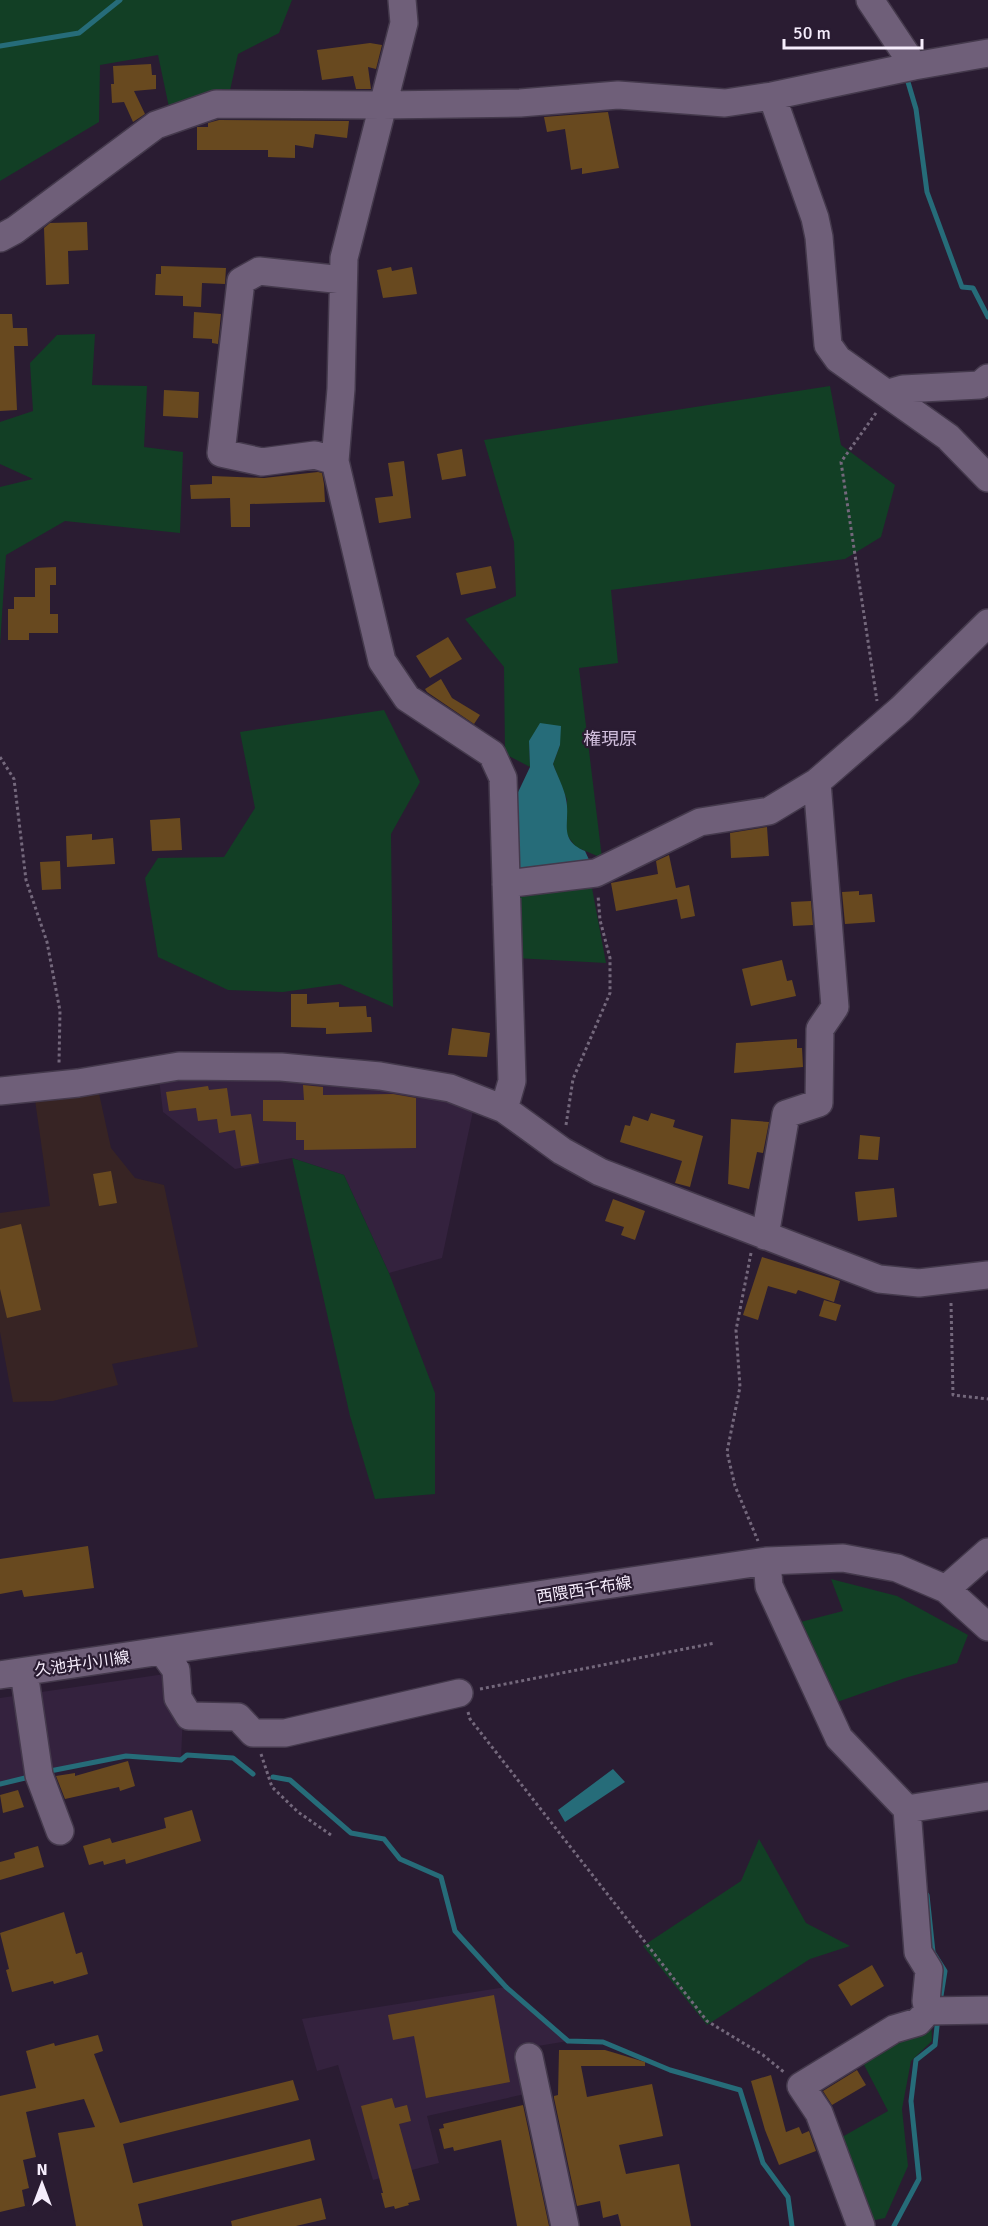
<svg xmlns="http://www.w3.org/2000/svg" width="988" height="2226" viewBox="0 0 988 2226" font-family="Signika,'Noto Sans JP',sans-serif">
<rect width="100%" height="100%" fill="#2a1c32"/>
<path fill="#34223e" d="M283 1077 441 1096 473 1111 442 1258 389 1273 344 1175 292 1158 235 1169 163 1112 159 1079Z
M165 1674 183 1712 181 1760 126 1756 50 1771 0 1784V1698Z
M506 1987 568 2041 538 2046 543 2090 427 2116 439 2163 373 2180 338 2065 317 2071 302 2019Z"/>
<path fill="#372424" d="M98 1089 111 1148 135 1178 164 1185 198 1347 112 1364 118 1385 53 1401 13 1402 0 1332V1213L50 1206 35 1100Z"/>
<path fill="#123f25" d="M0 0H292L279 33 238 54 229 95 170 112 158 55 100 65 99 122 0 181Z
M95 334 92 385 147 386 144 447 183 452 180 533 65 521 6 555 0 645V487L33 479 0 464V422L33 411 30 363 57 335Z
M830 386 841 445 895 485 881 537 845 559 611 590 618 663 579 668 602 858 576 847 566 834 567 800 553 764 560 745 529 741 530 767 505 754 504 667 465 619 516 596 514 542 484 440Z
M384 710 420 782 391 834 393 1007 340 984 283 992 228 990 158 957 145 878 158 858 224 857 255 808 240 732Z
M592 888 606 963 515 958 516 889Z
M292 1158 344 1175 389 1273 435 1393V1494L375 1499 350 1416Z
M831 1579 897 1596 968 1635 957 1663 905 1678 826 1706 789 1625 843 1611Z
M759 1839 806 1923 850 1946 810 1959 707 2025 643 1946 741 1881Z
M931 2018 932 2041 911 2061 902 2109 908 2166 885 2218 865 2222 835 2141 888 2111 860 2057Z"/>
<path fill="#266c79" d="M540 723 561 726 560 745 553 764C557 775 564 788 566 799 571 822 557 839 585 851L591 864 517 873 512 805 530 767 529 741Z
M613 1769 625 1782 565 1822 558 1810Z"/>
<g fill="none" stroke-linecap="round" stroke-linejoin="round">
<path stroke="#266c79" stroke-width="5" d="M0 46 79 33 120 0
M908 82 916 109 927 192 962 287 973 288 988 317
M50 1771 126 1756 181 1760 187 1755 233 1758 253 1774
M273 1777 290 1780 351 1833 384 1839 400 1859 441 1877 455 1931 506 1987 568 2041 603 2042 670 2070 740 2090 763 2163 788 2197 792 2226
M0 1784 25 1778
M927 1895 933 1952 945 1971 940 2002
M894 2226 919 2179 911 2101 916 2060 935 2045 938 2017"/>
</g>
<path fill="#68491f" d="M370 43 382 45 376 69 368 67 371 89H356L353 76 322 80 317 50Z
M151 64 152 75H156V89L134 91 145 114 133 122 124 102 112 103 111 84H114L113 66Z
M608 112 619 168 582 174V168L571 170 565 129 547 132 544 117Z
M219 120 349 121 347 138 315 134 313 148 295 145V158L268 157V150H197V127H208V123Z
M87 222 88 250 68 251 69 284 46 285 44 228 50 223Z
M161 266 226 268 225 284 202 283 201 307 183 306V296L155 295 156 274H161Z
M391 267 392 271 412 267 417 294 383 298 377 270Z
M194 312 221 314 218 344 212 343V339L193 338Z
M0 314H12L13 328H27L28 346H14L17 410 0 411Z
M164 390 199 392 198 418 163 416Z
M462 449 466 476 442 480 437 454Z
M404 461 411 518 379 523 375 498 393 496 388 463Z
M318 472 322 473 324 484 325 502 250 504V527H231L230 498 191 499 190 485 212 484V476L264 478Z
M491 566 496 588 461 595 456 573Z
M56 567V585H50V614H58V633H29V640H8V609H14V597H35V568Z
M448 637 462 659 430 678 416 656Z
M441 679 452 698 480 715 474 724 427 692 425 689Z
M180 818 182 850 152 851 150 820Z
M767 827 769 856 731 858 730 833Z
M92 834V840L113 838 115 864 67 867 66 836Z
M669 855 676 888 689 885 695 916 681 919 677 899 616 911 611 883 658 874 656 861Z
M60 861 61 889 42 890 40 862Z
M859 891V895L872 894 875 922 845 924 842 892Z
M811 901 813 925 793 926 791 902Z
M782 960 787 981 792 980 796 996 751 1006 742 969Z
M291 994H307V1004L339 1002V1007L366 1006 367 1017H371L372 1032 326 1034V1028L291 1027Z
M452 1028 490 1033 487 1057 448 1055Z
M797 1039V1048H802L803 1067 734 1073 736 1043Z
M303 1085 323 1087V1095L393 1094 416 1098V1148L304 1150V1140H296V1122L263 1121V1100H304Z
M208 1086 209 1090 227 1088 231 1116 251 1114 259 1163 241 1166 235 1130 219 1133 217 1119 198 1121 196 1108 169 1111 166 1092Z
M651 1113 675 1120 673 1127 703 1136 690 1187 675 1183 682 1161 620 1142 625 1125 630 1126 633 1116 648 1121Z
M731 1119 769 1122 763 1153 757 1152 749 1189 728 1184Z
M860 1135 880 1137 878 1160 858 1159Z
M111 1171 117 1203 99 1206 93 1174Z
M894 1188 897 1217 858 1221 855 1192Z
M613 1199 645 1211 635 1240 621 1235 624 1227 605 1221Z
M21 1224 41 1310 7 1318 0 1289V1229Z
M762 1257 840 1281 834 1302 798 1290 796 1294 768 1286 758 1320 743 1315Z
M824 1300 841 1305 836 1321 819 1316Z
M88 1546 94 1588 24 1597 22 1590 0 1594V1559Z
M128 1761 135 1786 120 1791 119 1787 65 1799 56 1776 75 1773V1776Z
M18 1790 24 1807 3 1813 0 1795Z
M192 1810 201 1841 126 1864 125 1859 104 1865 103 1861 89 1865 83 1846 110 1838 112 1843 166 1828 164 1818Z
M38 1846 44 1867 0 1880V1862L15 1858 14 1853Z
M64 1912 76 1954 82 1952 88 1974 54 1984 53 1981 12 1992 6 1970 9 1969 0 1933Z
M872 1965 884 1986 851 2006 838 1985Z
M494 1995 510 2082 426 2098 414 2036 393 2040 388 2015Z
M98 2035 103 2051 94 2054 120 2123 293 2080 299 2100 123 2144 133 2183 310 2139 315 2160 138 2204 143 2226H76L58 2133 95 2127 84 2099 26 2112 36 2157 23 2160 29 2188 22 2190 25 2206 0 2212V2096L36 2088 26 2051 54 2043 55 2046Z
M559 2050H605L645 2062V2066H581L587 2097 652 2084 663 2136 619 2145 626 2174 679 2164 691 2226H621L618 2214 603 2218 600 2201 577 2206 554 2098V2096L558 2095Z
M857 2070 866 2085 832 2105 823 2091Z
M771 2075 786 2132 799 2127 802 2134 809 2131 816 2151 779 2165 765 2130 751 2081Z
M392 2098 395 2108 407 2105 411 2121 399 2124 420 2200 408 2203 409 2205 395 2209 394 2206 385 2208 381 2193H383L361 2106Z
M523 2105 549 2226H517L501 2140 454 2151 453 2147 444 2149 439 2129 444 2128 443 2124Z
M321 2198 326 2219 296 2226H232L231 2221Z"/>
<g fill="none" stroke-linecap="round" stroke-linejoin="round">
<defs>
<path id="minor" d="M402 0 404 23 344 258 341 389 335 461 382 661 407 698 492 754 503 778 512 1081 504 1109
M870 0 914 66
M772 96 815 218 819 237 828 345 838 359 948 437 988 478
M0 238 15 230 156 125 216 104 383 105 520 103 618 95 725 103 772 96 914 66 988 53
M889 393 903 389 980 385 988 378
M335 461 315 455 262 462 221 453 241 281 259 271 343 280
M506 884 596 873 700 822 769 811 817 782 901 709 988 623
M0 1091 78 1083 179 1066 281 1067 380 1076 450 1088 504 1109 562 1151 600 1172 879 1279 919 1283 988 1275
M765 1236 786 1114 819 1103 820 1029 835 1007 817 782
M767 1561 769 1586 839 1738 907 1809 988 1796
M946 1589 988 1552
M163 1652 176 1670 178 1698 189 1716 238 1717 253 1733H285L459 1693
M24 1672 39 1775 60 1831
M0 1675 767 1561 843 1558 897 1568 946 1589 988 1627
M907 1809 918 1952 929 1970 926 2001 928 2011
M529 2057 565 2226
M861 2226 819 2113 801 2086 894 2029 918 2022 928 2011 988 2010"/>
</defs>
<use href="#minor" stroke="#44394c" stroke-width="30"/>
<path stroke="#74687c" stroke-width="3" stroke-dasharray="3 3" stroke-linecap="butt" d="M876 413 841 462 877 701
M0 757 14 779 26 880 47 942 60 1011 59 1063
M566 1125 573 1079 610 993V958L600 920 598 895
M751 1253 736 1330 740 1387 727 1452 735 1486 758 1541
M951 1303 953 1395 988 1399
M480 1689 715 1643
M468 1712 470 1719 707 2021 763 2055 785 2073
M261 1754 272 1787 298 1812 331 1835"/>
<use href="#minor" stroke="#6f5f79" stroke-width="27"/>
</g>
<g text-anchor="middle" stroke-width="4.5" stroke-linejoin="round" paint-order="stroke">
<g font-size="16" fill="#f6edfc" stroke="#2a1c32">
<text transform="translate(584 1589) rotate(-9)" y="6">西隈西千布線</text>
<text transform="translate(82 1663) rotate(-8)" y="6">久池井小川線</text>
</g>
<g font-size="18" fill="#d2c0de" stroke="#2a1c32">
<text x="610" y="745">権現原</text>
</g>
</g>
<g transform="translate(42 2184)" stroke="#2a1c32" stroke-width="4.5" paint-order="stroke">
<path d="M0-4.5L10 22L0 15L-10 22Z" fill="#f6edfc"/>
<text y="-9" font-size="16" font-weight="bold" text-anchor="middle" fill="#f6edfc">N</text>
</g>
<path d="M784 39v9h138v-9" fill="none" stroke="#f6edfc" stroke-width="3"/>
<text x="793" y="39" font-size="18" fill="#f6edfc" stroke="#2a1c32" stroke-width="4.5" paint-order="stroke">50 m</text>
</svg>
